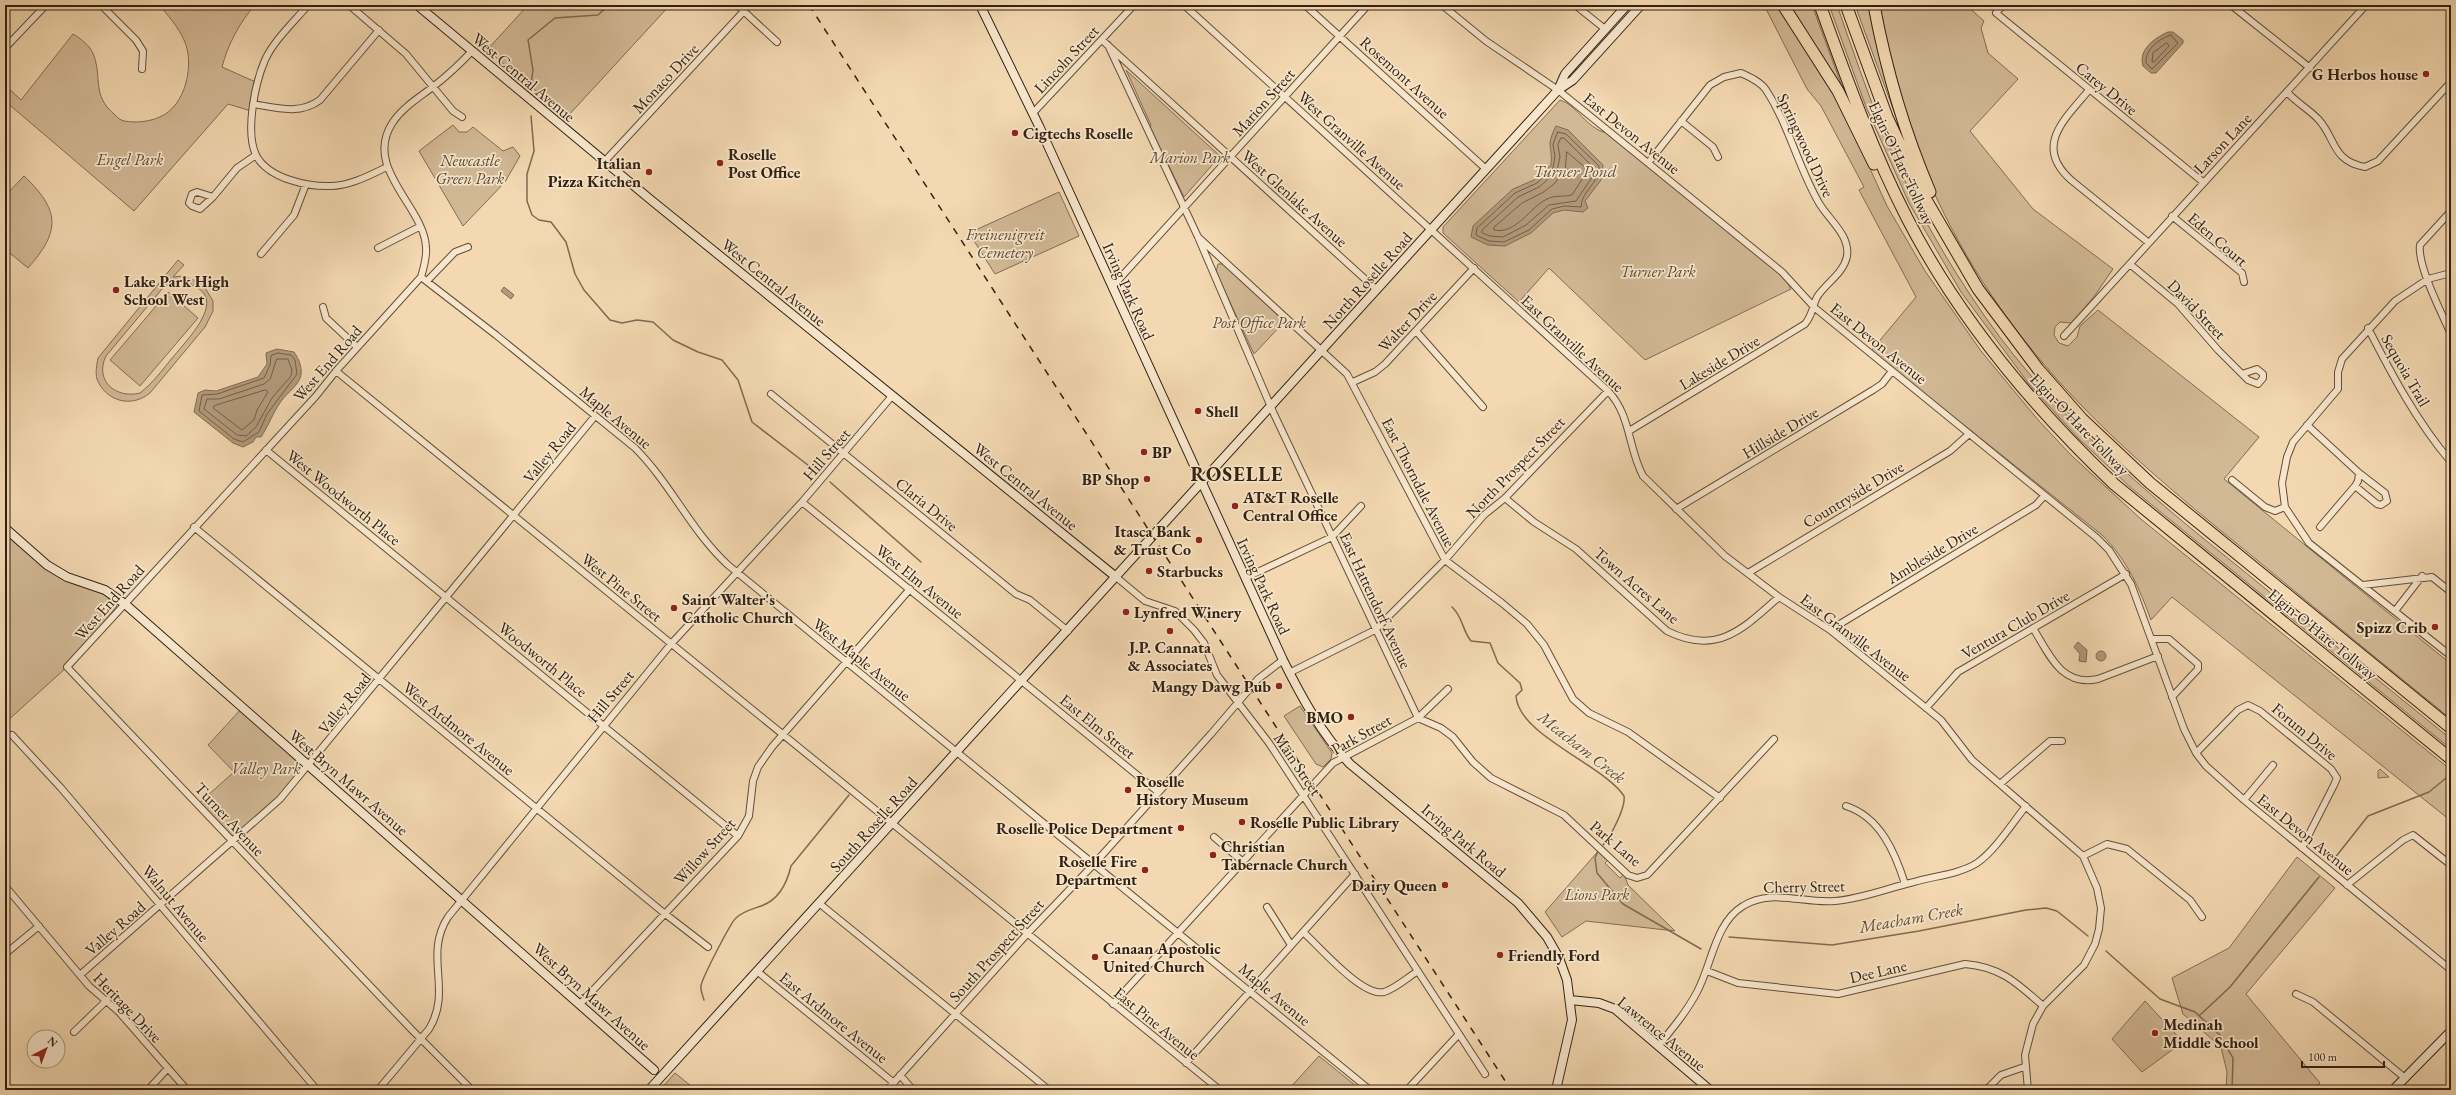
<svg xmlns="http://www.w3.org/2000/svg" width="2456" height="1095" viewBox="0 0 2456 1095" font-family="'EB Garamond',serif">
<rect width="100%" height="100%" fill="#f3d8b1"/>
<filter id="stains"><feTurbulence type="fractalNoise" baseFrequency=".005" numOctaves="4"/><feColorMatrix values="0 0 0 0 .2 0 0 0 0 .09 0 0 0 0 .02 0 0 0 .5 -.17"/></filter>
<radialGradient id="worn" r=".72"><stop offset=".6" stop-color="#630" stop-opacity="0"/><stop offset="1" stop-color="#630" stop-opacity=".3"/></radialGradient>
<path fill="#d2b996" stroke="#826d54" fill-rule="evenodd" d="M159 5H255C240 22 228 44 222 67L258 83 251 111 228 104 134 211 5 101V85L21 100 73 34C81 39 91 46 94 56 102 79 92 95 114 114 117 117 120 120 124 121 136 123 148 122 160 117 186 106 195 63 184 40 178 27 168 15 159 5Z
M528 5H670L567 117 487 50Z
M1764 5H1777L1842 107 1887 206 1925 271 1981 351 2039 421 2072 456 2142 520 2451 770V821L2172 597 2151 620C2139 587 2127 560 2102 535L1871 351 1916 297 1859 190 1864 187 1821 106 1807 89Z
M1790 5H1812L1844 92Z
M1829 5H1837C1852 48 1867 92 1884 134 1911 199 1946 261 1986 318 2057 419 2150 496 2245 572 2313 628 2382 683 2451 739V749L2130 487 2078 438 2029 384 1961 292 1909 203 1866 107Z
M1855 5H1870L1881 63 1896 117Z
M1878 5H1966L1984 21 1981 28 1988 53 2018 79 1970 131 2033 209 2113 269 2093 298 2071 323 2060 322 2055 327 2054 335 2059 343 2068 346 2077 337 2080 326 2098 310 2259 437 2224 479 2451 664V719C2386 666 2321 613 2257 560 2123 452 2012 358 1937 199 1907 137 1893 71 1878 5Z
M1126 70 1220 156 1184 197 1150 127 1151 125Z
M1560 100C1576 104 1586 128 1606 133L1768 264 1786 280 1791 289 1645 360 1549 268 1519 302 1443 233V227Z
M453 125 459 132H467L473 127 503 151 513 147 520 156 505 182 463 226 419 151Z
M24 176C60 210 61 231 28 268L5 249V196Z
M1059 192 1079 236 995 274 969 233Z
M178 260 184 265 173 277 182 276 202 283 213 301V311L205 327 150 393C132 408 106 402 97 379 95 373 97 364 98 358ZM179 282C235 291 192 334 173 357 163 369 153 383 140 393 116 399 94 381 106 356L162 289 168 285Z
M1218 264H1223L1285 321 1254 354 1216 272Z
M168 292 198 318 140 386 110 360Z
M5 528 47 565 92 584 117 606 67 667 5 723Z
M1300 706 1332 753 1331 759 1323 767 1316 764 1284 716Z
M243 707 310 766 233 841 198 804 234 772 208 745Z
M2380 769 2389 777 2378 778V771Z
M1600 849 1610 858 1605 863 1620 878 1624 874 1628 885 1675 931 1586 921 1562 937 1545 912Z
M2297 857 2335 888 2246 994 2320 1083 2313 1090H2226L2227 1072 2221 1047 2183 1014 2172 978 2229 948Z
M2145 1001 2183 1042 2142 1072 2112 1039Z
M1319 1056 1361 1090H1288Z
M675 1073 696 1090H660Z"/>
<path fill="#b29a7b" stroke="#7f6a51" d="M2168 32H2173L2183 40V43L2156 73H2151L2143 66C2138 49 2155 38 2168 32Z
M1556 126 1568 130 1603 165 1601 180 1585 201 1588 208 1583 212 1564 210 1553 213 1531 233 1505 246 1488 245 1471 237 1473 226 1501 200 1513 189 1534 180 1551 165C1553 145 1545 148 1556 126Z
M504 287 514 295 511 299 501 291Z
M277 349 294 352C299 359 302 367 301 375 299 385 288 392 282 400 273 412 269 425 261 437H256L253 442 243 447 233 443 194 412 198 393 205 390 216 391 258 377 267 364 266 353Z
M2078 642 2087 650 2086 662 2079 661 2080 654 2074 647Z
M2096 656a5 5 0 1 1 10 0a5 5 0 1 1-10 0Z"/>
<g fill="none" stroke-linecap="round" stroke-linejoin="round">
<path stroke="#725e46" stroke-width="1" d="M2171 35 2178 43 2152 69 2146 63C2145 49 2159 39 2171 35Z
M2167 43 2169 46 2154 62H2152L2153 53Z
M1558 132 1566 134 1599 166C1600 183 1581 191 1581 207L1564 206 1552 209 1529 230 1504 242 1489 241 1476 235 1477 228 1515 193 1537 183 1553 168 1555 156 1553 145Z
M1561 138H1564L1594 168 1593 176 1576 201 1549 205 1526 225 1503 237 1490 236 1482 233V230L1518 197 1539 187 1557 171 1560 157 1558 145Z
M1567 152 1588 170 1572 195C1564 197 1555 195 1547 199 1530 207 1516 235 1494 230V227L1522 203 1542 193 1554 184 1565 170Z
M278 353 291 355 295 360 297 374 267 414 259 432 243 442 234 439 199 411 202 395 217 394 264 378 270 365 271 356Z
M277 359H288L292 370 291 376 272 398 256 427 246 436 237 435 204 409 207 399H219L264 384 270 379Z
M266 390 268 392 257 410 254 420 242 430 213 408 214 406Z"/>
<path stroke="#7f6a51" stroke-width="1.5" d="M531 84 533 70 528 40 555 18 598 15 609 5
M531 116 534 151 527 174V201L532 215 539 220 551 222 566 242 575 274 584 290 610 320 622 323 637 320 653 322 673 340 698 352 722 360 738 380 752 422 817 472
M830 482 921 562
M1452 607C1463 617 1462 630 1471 641L1490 643 1498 663 1520 683 1522 690 1516 696C1518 735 1604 765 1624 796 1626 807 1611 836 1603 845
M1598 851 1595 858 1597 873 1623 904 1701 949
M2334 859 2368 816 2429 792 2451 774
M1729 937 1832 945 1919 931 2026 910 2046 908 2057 911 2088 936
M2106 951 2160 999 2195 1012 2220 1035 2233 1058 2232 1090
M704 1000C703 996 700 990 701 986 702 978 731 922 736 918 743 911 753 909 761 906 779 900 787 883 791 866L849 795
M2199 1016 2230 987 2319 877"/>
<defs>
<path id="street" d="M101 5 136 40 143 51 142 69
M308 5C294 22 274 40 265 60 255 83 245 132 256 155 268 179 309 187 332 186 352 185 370 175 387 167
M349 5 406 54 453 111 462 117
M737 5 777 42
M1184 5 1608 391C1631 415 1628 448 1643 476L1725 556 1779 597 1830 630 1941 720 1972 760 2083 856 2097 888 2101 908 2099 929 2095 944 2084 965 2043 1006 2033 1024 2025 1055 2028 1090
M1305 5 1486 169
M1442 5 1486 41 1558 90 1648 163 1782 272 1815 308 2097 538 2109 550 2131 584 2184 729 2196 753 2206 766 2244 800 2451 970
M1575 5 1605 29
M2003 5 1996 13 2203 182
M2231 5 2310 68
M1102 40 1377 290
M1108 45 1198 237 1274 414 1418 718
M5 48 46 5
M472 51C460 64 448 75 434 86 420 97 403 107 393 122 362 168 424 206 426 247 427 257 424 267 421 277L336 371 316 396 67 667 412 1030 472 1090
M2089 90C2065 119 2033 146 2071 180L2149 243
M2288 93C2297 103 2310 110 2319 120 2336 139 2332 161 2365 167L2378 161 2451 82
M253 104C277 108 300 115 320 100L379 30
M1033 113 1134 5
M1681 121 1713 147 1718 157
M604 162 744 11
M213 197 200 209 192 206 189 203 192 194 197 192 213 197 237 168 256 155
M2451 211 2420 245C2417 265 2442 314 2451 334
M2172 216 2242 273 2244 282
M1198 237 1347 374 1445 560 1502 603 1527 624 1544 645 1573 699 1589 713 1628 732 1720 798
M378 248 419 227
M261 254 294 215 306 184
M2131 265 2178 304 2218 350 2248 380 2258 384 2263 378V374L2257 369 2242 374
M2451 273 2428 279 2395 301 2342 359 2338 372V389L2293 442 2287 457 2282 483 2285 507 2309 543 2451 656
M421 277 496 335 635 448C671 484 691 531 728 565L1370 1090
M428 280 455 252 468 247
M1112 287 1368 5
M323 307 326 318 357 347
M2368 328C2392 375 2417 422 2451 462
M1416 331 1483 407
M2064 336 2366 5
M336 371 1220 1090
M1353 382 1375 372 1385 364 1474 268
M771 394 1016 594 1030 600 1068 631
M2307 425 2359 473 2385 493 2387 501 2381 505 2377 504 2355 486
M1629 431 1805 324C1813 314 1812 307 1817 297 1826 283 1844 273 1847 256 1850 235 1829 220 1819 203 1798 167 1789 125 1766 90 1761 82 1750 77 1741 73L1724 77 1710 85 1648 163
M266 450 738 836
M2232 480 2265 507 2275 511 2285 507
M1505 498 1534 522 1576 549 1667 631C1717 656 1743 629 1779 597
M802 502 1158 792
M1676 509 1873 390 1882 384 1892 371
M194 527 664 913 708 947
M2320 527 2355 486 2358 481 2359 473
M1748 573 1950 451 1969 434
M1116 577 1145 601 1175 611 1194 630 1204 643 1217 675 1269 743 1485 1074
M1245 578 1332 537 1361 506
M2363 585 2432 577 2451 592
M2395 611 2422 576
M2033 628C2049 654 2061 687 2098 679L2158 656
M1830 630 2036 505 2044 496
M2152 639H2169L2198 664V669L2172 697
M1289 673 1375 630 1445 560 1484 515 1505 498 1608 391
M1926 708 1958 672 2126 574
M1418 718 1441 728 1453 737 1473 762 1491 778 1564 815 1628 875 1637 878 1647 875 1774 739
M12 735 61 788 317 1090
M2196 753 2238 710 2248 705 2260 711 2331 769 2337 778 2334 785 2302 848
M2000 784 2050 741H2062
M2244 800 2273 765
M1846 806C1880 817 1895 852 1905 884
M1214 837 1242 861
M2083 856 2107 844 2127 849 2190 900 2202 917
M2347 885 2403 840 2413 835 2451 865
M5 886 89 986 119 1012 187 1090
M820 904 1049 1090
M1267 907 1291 945
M1303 932C1319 946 1362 997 1384 992 1395 989 1408 977 1418 971
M5 954 39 926
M1707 971 1738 983 1838 994 1965 964C2001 967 2017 983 2043 1006
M758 972 894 1083
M80 975 280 799 595 416
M2296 994 2313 1002 2405 1078
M580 1004 738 836 749 816 753 781 758 767 772 747 910 589
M1113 1004 1333 763 1418 718 1448 689
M74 1032 107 1000
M1659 1045C1673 1028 1687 1011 1697 992 1712 964 1715 923 1743 906 1771 888 1804 904 1835 901 1861 899 1888 888 1914 882 1934 876 1960 874 1977 863 1995 851 2013 822 2026 806
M1186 1063 1355 874
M900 1075 913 1090
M148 1090 168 1068
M378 1090 429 1029C453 990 423 956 448 917L671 644 802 502 892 396
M887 1090 1027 934 1094 864 1211 734 1258 679 1283 660
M1407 1090 1459 1034
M1986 1090 2001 1075 2024 1067"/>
<path id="secondary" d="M417 5 651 200 1116 577
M980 5 1039 126 1283 660C1302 698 1321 733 1350 764L1518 903 1547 937 1559 958 1567 980 1572 1020 1556 1090
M1558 90 1565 74 1627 5
M5 528 47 565 67 577 105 590 125 604 654 1070
M1570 1000 1599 1003 1615 1009 1710 1090
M649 1090 1558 90 1573 80 1641 5
M2393 1090 2451 1031"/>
<path id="highway" d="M1783 5 1838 91 1874 164
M1820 5C1846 77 1872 150 1907 218 1959 319 2032 406 2114 484L2451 759
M1846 5 1887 117 1925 198 1978 289 2038 369 2082 419 2150 483 2451 728
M1874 5C1886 70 1904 131 1930 192"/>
</defs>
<use href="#street" stroke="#634f39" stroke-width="8"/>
<use href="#secondary" stroke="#332111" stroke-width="10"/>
<use href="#highway" stroke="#332111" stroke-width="13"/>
<use href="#street" stroke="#f7e6cc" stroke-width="6"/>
<use href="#secondary" stroke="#f7e6cc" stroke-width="8"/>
<use href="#highway" stroke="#f3d8b1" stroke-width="11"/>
<path stroke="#332111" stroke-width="1.5" stroke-dasharray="7 7" stroke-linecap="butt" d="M809 5 1511 1090"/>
</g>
<g fill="#8f2418" stroke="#f7e6cc" stroke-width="1.5">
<circle cx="2426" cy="74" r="4"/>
<circle cx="1015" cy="133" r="4"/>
<circle cx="720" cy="163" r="4"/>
<circle cx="649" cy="172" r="4"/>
<circle cx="116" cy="290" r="4"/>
<circle cx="1198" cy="411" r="4"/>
<circle cx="1144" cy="452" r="4"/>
<circle cx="1147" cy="479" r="4"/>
<circle cx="1235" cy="506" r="4"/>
<circle cx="1199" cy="540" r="4"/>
<circle cx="1149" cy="571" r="4"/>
<circle cx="674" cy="608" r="4"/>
<circle cx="1126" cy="612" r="4"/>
<circle cx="2435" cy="627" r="4"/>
<circle cx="1170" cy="631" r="4"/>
<circle cx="1279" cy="686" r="4"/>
<circle cx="1351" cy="717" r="4"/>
<circle cx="1128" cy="790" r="4"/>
<circle cx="1242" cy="822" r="4"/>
<circle cx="1181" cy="828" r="4"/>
<circle cx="1213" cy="855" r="4"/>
<circle cx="1145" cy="870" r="4"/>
<circle cx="1445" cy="885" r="4"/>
<circle cx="1500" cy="955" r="4"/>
<circle cx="1095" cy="957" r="4"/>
<circle cx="2155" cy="1033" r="4"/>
</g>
<g text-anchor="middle" stroke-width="3.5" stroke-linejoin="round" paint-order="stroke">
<g font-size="16" fill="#332111" stroke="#f7e6cc">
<text transform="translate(1066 59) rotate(-47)" y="6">Lincoln Street</text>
<text transform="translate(524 77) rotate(40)" y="6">West Central Avenue</text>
<text transform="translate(1405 77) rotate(42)" y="6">Rosemont Avenue</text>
<text transform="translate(665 78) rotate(-47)" y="6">Monaco Drive</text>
<text transform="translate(2107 88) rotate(39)" y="6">Carey Drive</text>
<text transform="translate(1263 102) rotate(-48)" y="6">Marion Street</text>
<text transform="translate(1632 133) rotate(39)" y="6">East Devon Avenue</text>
<text transform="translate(1352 140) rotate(42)" y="6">West Granville Avenue</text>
<text transform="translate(2222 143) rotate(-47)" y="6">Larson Lane</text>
<text transform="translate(1806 145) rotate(65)" y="6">Springwood Drive</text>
<text transform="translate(1902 163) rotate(65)" y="6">Elgin-O'Hare Tollway</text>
<text transform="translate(1295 198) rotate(42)" y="6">West Glenlake Avenue</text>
<text transform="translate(2218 239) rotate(41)" y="6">Eden Court</text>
<text transform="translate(1367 280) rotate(-48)" y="6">North Roselle Road</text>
<text transform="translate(774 282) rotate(39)" y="6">West Central Avenue</text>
<text transform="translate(1129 291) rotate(66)" y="6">Irving Park Road</text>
<text transform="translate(2197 309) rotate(46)" y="6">David Street</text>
<text transform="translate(1407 321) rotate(-47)" y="6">Walter Drive</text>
<text transform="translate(1573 343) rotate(43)" y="6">East Granville Avenue</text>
<text transform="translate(1879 343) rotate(39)" y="6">East Devon Avenue</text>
<text transform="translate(1719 362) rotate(-31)" y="6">Lakeside Drive</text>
<text transform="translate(327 363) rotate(-49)" y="6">West End Road</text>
<text transform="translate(2406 370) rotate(60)" y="6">Sequoia Trail</text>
<text transform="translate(616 417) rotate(40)" y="6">Maple Avenue</text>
<text transform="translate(2080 424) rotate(46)" y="6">Elgin-O'Hare Tollway</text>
<text transform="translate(1780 432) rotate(-31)" y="6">Hillside Drive</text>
<text transform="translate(549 452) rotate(-51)" y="6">Valley Road</text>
<text transform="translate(826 454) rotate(-49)" y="6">Hill Street</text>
<text transform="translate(1515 467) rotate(-46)" y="6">North Prospect Street</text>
<text transform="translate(1419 482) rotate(63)" y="6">East Thorndale Avenue</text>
<text transform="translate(1026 486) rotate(39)" y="6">West Central Avenue</text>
<text transform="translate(1853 494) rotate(-31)" y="6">Countryside Drive</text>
<text transform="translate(344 497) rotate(39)" y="6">West Woodworth Place</text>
<text transform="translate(927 504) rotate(39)" y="6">Claria Drive</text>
<text transform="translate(1932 553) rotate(-31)" y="6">Ambleside Drive</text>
<text transform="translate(920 581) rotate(39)" y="6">West Elm Avenue</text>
<text transform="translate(1637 585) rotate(41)" y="6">Town Acres Lane</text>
<text transform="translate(1264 586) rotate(65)" y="6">Irving Park Road</text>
<text transform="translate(622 587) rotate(39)" y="6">West Pine Street</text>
<text transform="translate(1376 600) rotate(65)" y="6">East Hattendorf Avenue</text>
<text transform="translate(109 602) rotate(-48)" y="6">West End Road</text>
<text transform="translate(2015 624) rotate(-30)" y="6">Ventura Club Drive</text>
<text transform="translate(2323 634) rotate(39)" y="6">Elgin-O'Hare Tollway</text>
<text transform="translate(1856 637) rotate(37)" y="6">East Granville Avenue</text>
<text transform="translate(543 659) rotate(39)" y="6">Woodworth Place</text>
<text transform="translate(862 659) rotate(39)" y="6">West Maple Avenue</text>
<text transform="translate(610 696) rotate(-50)" y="6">Hill Street</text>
<text transform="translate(344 703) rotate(-51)" y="6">Valley Road</text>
<text transform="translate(1098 726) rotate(39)" y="6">East Elm Street</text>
<text transform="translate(459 728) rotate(39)" y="6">West Ardmore Avenue</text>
<text transform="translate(2305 731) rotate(40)" y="6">Forum Drive</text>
<text transform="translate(1361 734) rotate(-29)" y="6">Park Street</text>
<text transform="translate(1298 764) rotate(56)" y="6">Main Street</text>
<text transform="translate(349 782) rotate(41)" y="6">West Bryn Mawr Avenue</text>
<text transform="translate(230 819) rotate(47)" y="6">Turner Avenue</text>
<text transform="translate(873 824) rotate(-48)" y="6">South Roselle Road</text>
<text transform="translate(2306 834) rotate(39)" y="6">East Devon Avenue</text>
<text transform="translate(1464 840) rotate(40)" y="6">Irving Park Road</text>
<text transform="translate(1616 843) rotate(40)" y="6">Park Lane</text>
<text transform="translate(704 851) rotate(-48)" y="6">Willow Street</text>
<text transform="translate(1804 886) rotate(-1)" y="6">Cherry Street</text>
<text transform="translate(176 903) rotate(50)" y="6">Walnut Avenue</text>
<text transform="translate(115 928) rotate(-41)" y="6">Valley Road</text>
<text transform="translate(996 950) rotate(-48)" y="6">South Prospect Street</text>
<text transform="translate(1878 971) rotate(-13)" y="6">Dee Lane</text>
<text transform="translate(1275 994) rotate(40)" y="6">Maple Avenue</text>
<text transform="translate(592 996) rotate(42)" y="6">West Bryn Mawr Avenue</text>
<text transform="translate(128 1007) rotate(46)" y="6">Heritage Drive</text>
<text transform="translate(834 1017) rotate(39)" y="6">East Ardmore Avenue</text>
<text transform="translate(1157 1023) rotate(39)" y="6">East Pine Avenue</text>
<text transform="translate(1662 1033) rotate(39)" y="6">Lawrence Avenue</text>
</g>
<g font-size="16" font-weight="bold" fill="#332111" stroke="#f7e6cc" text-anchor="start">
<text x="2418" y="80" text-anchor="end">G Herbos house</text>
<text x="1023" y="139">Cigtechs Roselle</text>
<text x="728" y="160">Roselle<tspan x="728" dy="18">Post Office</tspan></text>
<text x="641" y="169" text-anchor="end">Italian<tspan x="641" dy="18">Pizza Kitchen</tspan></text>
<text x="124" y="287">Lake Park High<tspan x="124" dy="18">School West</tspan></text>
<text x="1206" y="417">Shell</text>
<text x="1152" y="458">BP</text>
<text x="1139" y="485" text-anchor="end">BP Shop</text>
<text x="1243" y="503">AT&amp;T Roselle<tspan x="1243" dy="18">Central Office</tspan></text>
<text x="1191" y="537" text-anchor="end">Itasca Bank<tspan x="1191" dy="18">&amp; Trust Co</tspan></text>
<text x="1157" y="577">Starbucks</text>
<text x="682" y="605">Saint Walter's<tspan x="682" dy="18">Catholic Church</tspan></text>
<text x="1134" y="618">Lynfred Winery</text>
<text x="2427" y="633" text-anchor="end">Spizz Crib</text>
<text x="1170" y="653" text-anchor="middle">J.P. Cannata<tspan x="1170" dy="18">&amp; Associates</tspan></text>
<text x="1271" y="692" text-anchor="end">Mangy Dawg Pub</text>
<text x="1343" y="723" text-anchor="end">BMO</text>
<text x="1136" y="787">Roselle<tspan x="1136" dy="18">History Museum</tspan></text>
<text x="1250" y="828">Roselle Public Library</text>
<text x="1173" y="834" text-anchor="end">Roselle Police Department</text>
<text x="1221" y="852">Christian<tspan x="1221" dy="18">Tabernacle Church</tspan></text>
<text x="1137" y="867" text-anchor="end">Roselle Fire<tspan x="1137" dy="18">Department</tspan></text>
<text x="1437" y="891" text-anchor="end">Dairy Queen</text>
<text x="1103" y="954">Canaan Apostolic<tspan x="1103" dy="18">United Church</tspan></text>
<text x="1508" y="961">Friendly Ford</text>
<text x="2163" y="1030">Medinah<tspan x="2163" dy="18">Middle School</tspan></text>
</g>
<g font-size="16" font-style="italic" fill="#5b4732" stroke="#f7e6cc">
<text x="1190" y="163">Marion Park</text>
<text x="130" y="165">Engel Park</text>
<text x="470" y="166">Newcastle<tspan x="470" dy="18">Green Park</tspan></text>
<text x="1005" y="240">Freinenigreit<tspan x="1005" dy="18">Cemetery</tspan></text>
<text x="1658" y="277">Turner Park</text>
<text x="1259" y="328">Post Office Park</text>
<text x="266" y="774">Valley Park</text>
<text x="1597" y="900">Lions Park</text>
</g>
<g font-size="17" font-style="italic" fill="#5f4b36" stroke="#f7e6cc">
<text x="1575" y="177">Turner Pond</text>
<text transform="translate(1582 747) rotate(38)" y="6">Meacham Creek</text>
<text transform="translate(1911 918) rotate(-10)" y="6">Meacham Creek</text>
</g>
<g font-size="20" font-weight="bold" letter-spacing="1" fill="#332111" stroke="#f7e6cc">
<text x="1237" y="481">ROSELLE</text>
</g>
</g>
<rect width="2456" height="1095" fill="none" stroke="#f3d8b1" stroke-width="20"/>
<rect x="6" y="6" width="2444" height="1083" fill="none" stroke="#332111" stroke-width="2"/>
<rect x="10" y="10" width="2436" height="1075" fill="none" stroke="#332111"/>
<g transform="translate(46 1049) rotate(42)"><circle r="19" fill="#f7e6cc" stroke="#a99781"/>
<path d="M0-3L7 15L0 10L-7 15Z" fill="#8f2418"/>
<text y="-6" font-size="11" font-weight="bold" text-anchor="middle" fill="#332111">N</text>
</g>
<path d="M2302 1061v6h82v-6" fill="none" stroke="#332111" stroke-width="2"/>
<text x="2308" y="1061" font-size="12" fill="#332111" stroke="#f7e6cc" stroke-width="3" paint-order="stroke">100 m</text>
<rect width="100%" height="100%" filter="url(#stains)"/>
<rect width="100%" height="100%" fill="url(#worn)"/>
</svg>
